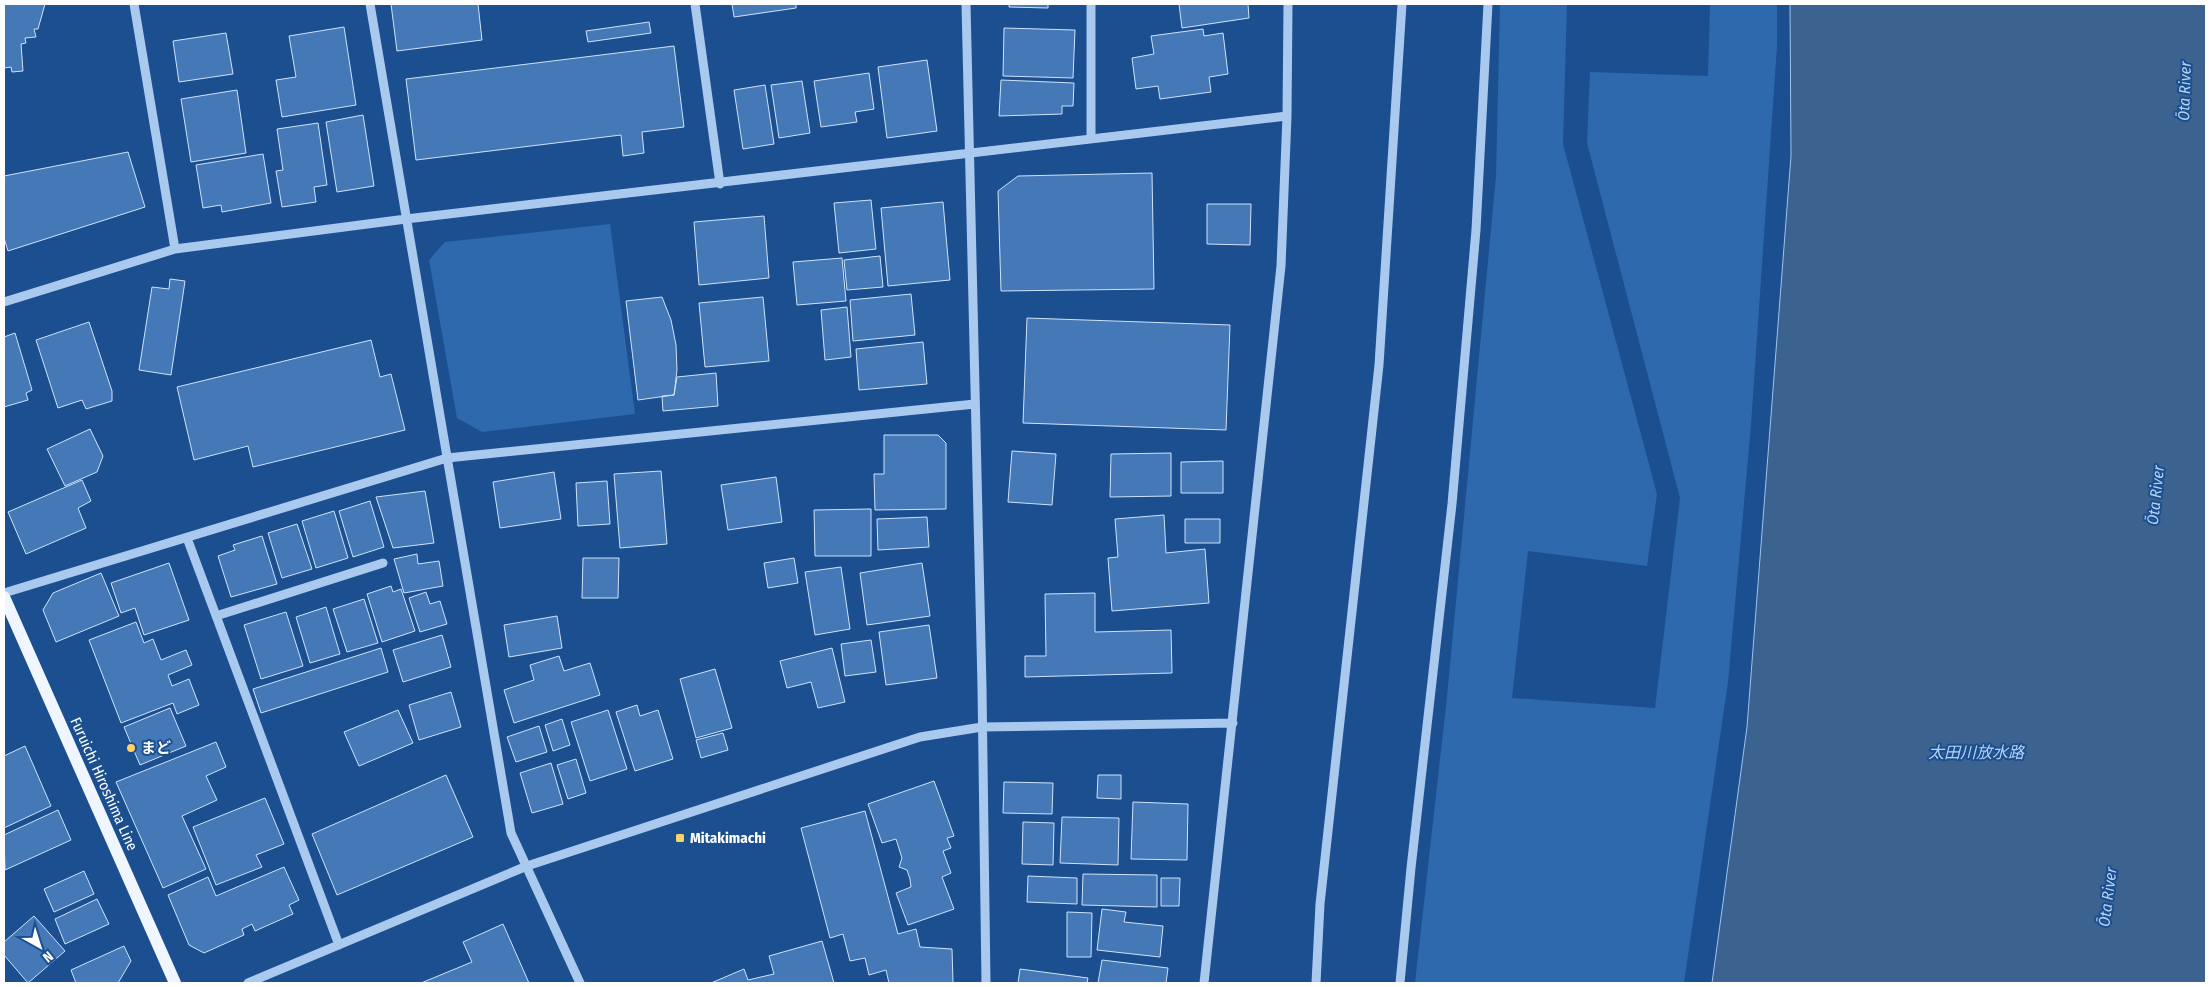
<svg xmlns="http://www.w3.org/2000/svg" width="2210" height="987" viewBox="0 0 2210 987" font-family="'Fira Sans Condensed','Noto Sans JP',sans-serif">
<rect width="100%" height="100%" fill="#1b4f8f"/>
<path fill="#2e69ad" d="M1500 4H1567L1563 144 1657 494 1647 566 1528 551 1512 698 1655 708 1680 498 1587 143 1590 72 1708 76 1710 4H1777V46L1751 425 1728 682 1684 983H1415L1447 697 1496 176Z
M610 224 635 414 482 432 457 418 429 260 445 242Z"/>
<path fill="#3c6290" stroke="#9cc4f0" d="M1790 4H2206V983H1712L1747 727 1791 156Z"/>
<path fill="#4478b7" stroke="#cfe3fa" d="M4 4H45L38 29H34L36 37 25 38 26 43 21 44 23 71 12 72 11 67 4 68Z
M391 4H478L482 40 397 51Z
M732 4H796V8L734 17Z
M1009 4H1048V8L1009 7Z
M1179 4H1248L1249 18 1182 28Z
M649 22 651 33 588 42 586 31Z
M344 27 356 105 282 117 276 80 296 77 289 36Z
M1004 28 1075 30 1073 78 1003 76Z
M1203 29 1204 36 1223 33 1228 74 1209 77 1211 92 1160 99 1158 86 1136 89 1132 58 1154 54 1151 36Z
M226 33 233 74 179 82 173 41Z
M674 46 684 127 642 132 644 153 623 156 621 135 416 160 406 79Z
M927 60 937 131 887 138 878 67Z
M869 73 874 109 855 112 857 122 821 127 814 81Z
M1001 80 1074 83 1073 106H1062V114L999 116Z
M802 81 810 133 779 138 771 85Z
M765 85 774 144 743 149 734 90Z
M237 90 246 153 191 162 181 99Z
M363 115 374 186 337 192 326 122Z
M318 123 327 185 314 187 316 202 282 207 276 171 283 170 277 129Z
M128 152 145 207 8 251 4 238V176Z
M263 154 271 203 222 212 221 205 203 208 196 165Z
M1152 173 1154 289 1001 291 998 191 1018 176Z
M871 200 876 249 839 253 834 203Z
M943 202 950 280 888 286 881 208Z
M1207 204H1251L1250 245 1207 244Z
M764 216 769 278 699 285 694 222Z
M880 256 883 287 847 290 844 260Z
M842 258 846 301 797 305 793 262Z
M170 279 185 281 171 375 139 370 152 287 169 289Z
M911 294 915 335 853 341 850 300Z
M662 297 671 320 676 345 677 370 674 395 638 400 626 301Z
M763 297 769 361 705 367 699 303Z
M847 307 851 357 825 360 821 310Z
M1027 318 1230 325 1226 430 1023 423Z
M89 322 112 391V401L86 409 82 400 58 408 36 340Z
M15 333 32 390 26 393 28 400 4 407V337Z
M371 340 380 377 391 374 405 430 253 467 248 446 194 460 177 387Z
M923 342 927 384 859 390 856 349Z
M716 373 718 406 663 411 662 396 674 395 677 377Z
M90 429 103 456 97 472 65 486 47 449Z
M884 435H938L946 443V509L875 510 874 474H884Z
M1012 451 1056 454 1052 505 1008 502Z
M1171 453V496L1110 497 1111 454Z
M1223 461V493H1181V462Z
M661 471 667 544 620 548 614 474Z
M554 472 561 519 500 528 493 482Z
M776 477 782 522 728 530 721 485Z
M82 480 91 501 78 508 86 528 26 554 8 512Z
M607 481 610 524 578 526 576 483Z
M425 491 434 543 393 548 376 497Z
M370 501 384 547 353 557 339 511Z
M871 509V556H815L814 510Z
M334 511 348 558 316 568 302 521Z
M1164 515 1166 553 1205 549 1209 603 1112 611 1108 558 1118 557 1115 519Z
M927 517 929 547 878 550 877 519Z
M1185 519H1220V543H1185Z
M297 524 312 569 282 578 268 533Z
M262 536 277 584 231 597 218 556 235 550 233 545Z
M417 554 418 564 439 561 443 586 404 593 394 559Z
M583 558H619L618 598H582Z
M794 558 798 583 768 588 764 563Z
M169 563 189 620 144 635 135 608 121 613 111 583Z
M922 563 930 616 867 625 860 573Z
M841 567 850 629 815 635 805 572Z
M101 573 119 616 56 642 43 610 53 593Z
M391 586 393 592 401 589 415 631 382 642 367 594Z
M426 592 430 604 440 601 447 624 420 632 409 598Z
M1095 593V632L1171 630 1172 673 1025 677V656H1046L1045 594Z
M364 599 378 643 347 652 333 609Z
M326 607 340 654 310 663 296 617Z
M286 612 303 666 261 679 244 625Z
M557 616 562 648 509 657 504 625Z
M136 622 144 643 153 639 161 660 186 650 192 665 168 675 172 686 189 679 199 705 177 714 173 703 121 723 89 640Z
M929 625 937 678 886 685 879 632Z
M442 635 451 667 403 682 393 650Z
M871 640 876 672 845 676 841 644Z
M381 648 388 672 261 713 253 689Z
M832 648 845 702 818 708 811 682 787 688 780 661Z
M559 656 564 671 590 663 600 695 514 723 504 690 534 680 530 665Z
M715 669 732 728 696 738 680 679Z
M451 692 461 727 419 740 409 705Z
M637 705 640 716 658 710 673 759 635 771 616 712Z
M170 708 186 746 140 765 124 727Z
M398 710 413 743 359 766 344 732Z
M608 710 627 769 590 781 571 722Z
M562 719 570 745 553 751 545 725Z
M539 726 547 752 516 762 507 737Z
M723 733 728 750 701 758 696 740Z
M216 742 226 767 206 776 217 800 182 816 206 869 163 888 116 782Z
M25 746 51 806 4 828V756Z
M576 759 586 793 568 799 557 765Z
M551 763 563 804 532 813 520 773Z
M446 775 473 837 337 895 312 834Z
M1098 775H1121V799L1097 798Z
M934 781 954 836 947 838 951 848 943 851 951 873 942 877 954 909 908 925 896 893 911 887 910 879 907 870 899 867 902 858 896 839 882 843 868 804Z
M1004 782 1053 783 1052 814 1003 813Z
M265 798 284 844 256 855 262 867 216 885 193 827Z
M1133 802 1188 804 1187 860 1131 859Z
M58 810 71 840 5 870 4 835Z
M865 811 898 934 916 929 920 947 952 949 953 983H889L886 970 869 975 865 958 850 961 843 934 830 938 801 828Z
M1062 817 1119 818 1118 865 1060 863Z
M1023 822 1054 823 1053 865 1022 864Z
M284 867 299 900 289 905 293 914 255 931 252 924 242 929 244 935 204 953 189 945 168 895 208 877 216 896Z
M84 871 94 894 54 912 44 889Z
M1083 874 1157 875V907L1082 905Z
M1028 876 1077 878V904L1027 902Z
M1161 878H1180L1179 906H1161Z
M97 899 109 924 65 944 55 919Z
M1102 909 1126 912 1124 922 1163 926 1160 957 1097 950Z
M1067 912 1092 913 1091 957H1067Z
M34 916 65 951 28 983 4 955V942Z
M503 924 529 983H421L472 962 463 942Z
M822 941 834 983H711L744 969 748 980 774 974 769 956Z
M124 946 131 961 118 983H76L71 970Z
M1102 960 1168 968 1166 983H1098Z
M1020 969 1088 978 1087 983H1018Z"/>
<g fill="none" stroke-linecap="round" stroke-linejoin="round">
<path stroke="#a9c9ee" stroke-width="9" d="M134 4 175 249
M370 4 511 833 580 983
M695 4 720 184
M966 4 982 687 986 983
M1091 4V137
M4 302 175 249 406 219 1287 116
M187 538 339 945
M4 593 447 458 975 404
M216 616 383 563
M248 983 527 866 920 737 982 727 1233 723
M1204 983 1281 266 1287 116 1288 4
M1316 983 1320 904 1379 365 1402 4
M1400 983 1411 868 1452 504 1476 230 1488 4"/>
<path stroke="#f0f6ff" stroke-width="12" d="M4 597 175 983"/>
</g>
<g fill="#ffd166" stroke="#1b4f8f" stroke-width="2">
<circle cx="131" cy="748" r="5"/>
<rect x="675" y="833" width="10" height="10" rx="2.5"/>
</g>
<g text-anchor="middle" stroke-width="4" stroke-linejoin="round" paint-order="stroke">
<g font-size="15" font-weight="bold" fill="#fff" stroke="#1b4f8f" text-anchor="start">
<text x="141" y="753">まど</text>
<text x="690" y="843">Mitakimachi</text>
</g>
<g font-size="15" fill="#fff" stroke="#1b4f8f">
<text transform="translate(104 784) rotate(66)" y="5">Furuichi Hiroshima Line</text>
</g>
<g font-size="16" font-style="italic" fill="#b5d3f5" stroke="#1b4f8f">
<text transform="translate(2184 91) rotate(-88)" y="6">Ōta River</text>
<text transform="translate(2155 495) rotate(-84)" y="6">Ōta River</text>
<text x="1976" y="758">太田川放水路</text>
<text transform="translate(2107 897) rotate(-83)" y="6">Ōta River</text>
</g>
</g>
<rect width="2210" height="987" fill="none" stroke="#ffffff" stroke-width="10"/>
<g transform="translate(40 947) rotate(141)" stroke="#1b4f8f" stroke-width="4" paint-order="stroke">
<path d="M0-4L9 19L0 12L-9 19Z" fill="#ffffff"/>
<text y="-8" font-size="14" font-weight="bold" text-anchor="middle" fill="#ffffff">N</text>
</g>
</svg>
